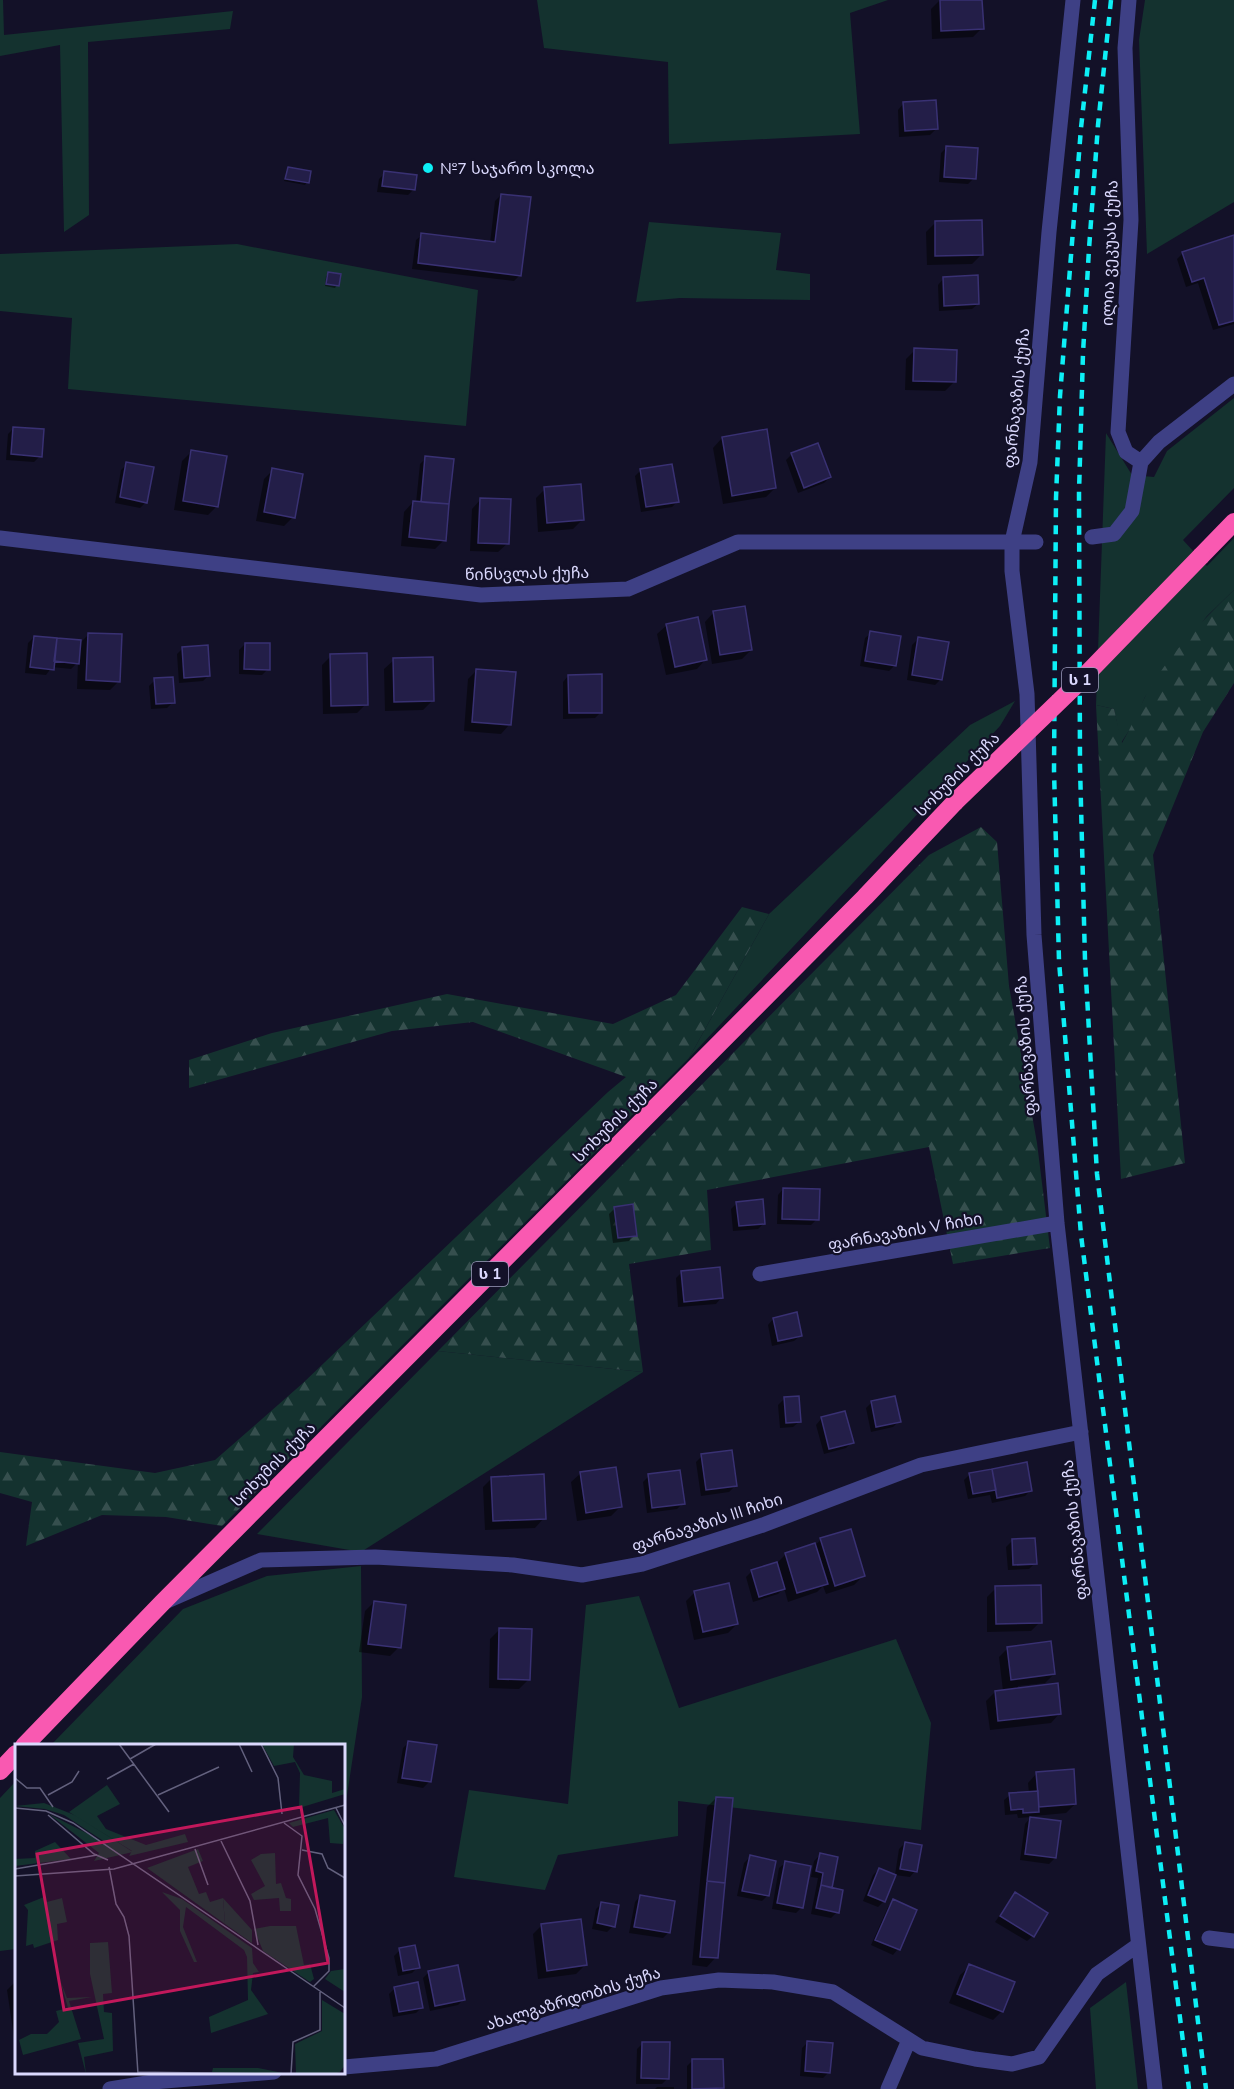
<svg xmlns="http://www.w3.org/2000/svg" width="1234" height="2089" viewBox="0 0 1234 2089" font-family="'Nunito Sans','Noto Sans Georgian',sans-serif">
<defs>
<pattern id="forest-firs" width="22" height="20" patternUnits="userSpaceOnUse" patternTransform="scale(1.5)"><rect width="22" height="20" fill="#14322f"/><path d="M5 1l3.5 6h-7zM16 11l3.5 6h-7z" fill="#364f4e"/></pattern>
</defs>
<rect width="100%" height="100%" fill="#131128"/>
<path fill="#14322f" d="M0 0H3L4 35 233 11 230 29 88 42 89 215 64 232 60 45 0 56Z
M537 0H888L850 13 860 134 669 144 668 62 544 48Z
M1145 0H1234V202L1147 254 1139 40Z
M649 222 781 233 776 270 810 274V300L680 298 636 302Z
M237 244 478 290 466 426 68 389 72 318 0 311V254Z
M1234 398V488L1183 540 1207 566 1234 538V590L1207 616 1145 697 1134 723 1121 743 1114 709 1096 705 1106 433 1132 475 1154 477 1167 451Z
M1015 701 1000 726 689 1058 769 914 970 725Z
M438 1351 643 1372 361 1552 257 1534Z
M361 1566 362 1697 344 1815V1746L51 1745 183 1609 267 1576Z
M639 1596 679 1708 896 1639 931 1723 921 1830 678 1801V1836L558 1855 545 1890 454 1877 469 1790 568 1804 586 1605Z
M16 1781V1949L0 1951V1798Z
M1126 1982 1138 2089H1096L1090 2008Z"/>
<path fill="url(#forest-firs)" d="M1234 590V683L1203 732 1153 855 1185 1163 1121 1179 1096 705 1114 709 1122 743C1131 728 1137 713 1145 697 1167 656 1201 622 1234 590Z
M981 827 997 842 1009 986 1037 1143 1050 1248 953 1264 929 1147 707 1190 711 1250 629 1264 643 1372 438 1351 929 855Z
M742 907 769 914 689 1058 222 1526 166 1517 102 1515 26 1546 32 1502 0 1493V1452L155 1473 215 1460 303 1383 608 1092 626 1077 473 1022 392 1031 189 1088V1060L272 1033 447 994 613 1024 676 995Z"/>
<path fill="#0007" d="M940 0H981L982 28 973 37 932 39 931 9Z
M903 104 936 129 930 135 899 137 898 110Z
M947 147 974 178 968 184 939 182 941 153Z
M288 168 307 182 305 185 284 181 286 171Z
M385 173 414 189 408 195 377 192 379 179Z
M501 195 520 275 514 281 412 269 416 240 422 235 490 243 495 201Z
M935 223 981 255 972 264 927 265 926 232Z
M1234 237V324L1213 330 1198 283 1186 287 1177 259 1183 253Z
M329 274 337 285 335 288 325 286 326 276Z
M943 279 978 304 972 309 939 311 938 285Z
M915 350 954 382 945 391 905 390 906 359Z
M14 428 40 456 34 462 6 460 8 434Z
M722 438 775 488 766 497 723 504 713 448Z
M817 444 830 477 824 483 798 493 786 460 791 455Z
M191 452 217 506 208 515 174 510 182 461Z
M426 458 444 540 435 549 401 546 404 512 413 502 416 503 420 464Z
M127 464 146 502 140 508 115 503 121 470Z
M273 470 293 517 284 526 256 521 264 479Z
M641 470 677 502 672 507 641 512 635 476Z
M545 489 582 520 573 529 538 532 536 498Z
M481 499 508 543 498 552 470 551 472 509Z
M714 612 751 650 742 659 712 664 705 622Z
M667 625 706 659 697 669 666 675 657 634Z
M871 633 895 665 889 671 860 666 865 638Z
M88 635 119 681 110 690 77 689 78 662 71 669 52 667 46 675 25 673 28 643 34 637 81 642Z
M918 639 941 679 935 685 907 680 912 645Z
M245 644 268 669 262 675 239 674V650Z
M183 648 209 675 203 681 179 683 177 654Z
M331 656 366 704 357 713 323 714 322 665Z
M394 660 432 701 423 710 385 711 384 669Z
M477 670 510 724 501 734 464 731 468 679Z
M568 676 601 712 595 718 563 719V682Z
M155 680 173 702 167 708 151 709 149 686Z
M783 1189 817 1219 811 1225 777 1224 778 1195Z
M737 1203 764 1223 758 1229 733 1231 731 1209Z
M615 1208 635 1235 629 1241 613 1243 609 1214Z
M682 1272 721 1298 716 1304 678 1307 676 1278Z
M773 1319 800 1336 794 1341 772 1346 768 1325Z
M784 1399 799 1422 793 1427 780 1428 778 1405Z
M872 1402 899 1421 893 1427 871 1432 866 1408Z
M821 1419 852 1442 846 1448 824 1454 816 1425Z
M702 1456 735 1486 729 1492 701 1496 696 1462Z
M581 1473 620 1507 611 1516 577 1521 571 1482Z
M970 1474 1031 1490 1025 1496 992 1503 990 1495 968 1499 964 1480Z
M649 1476 683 1503 677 1509 647 1513 643 1482Z
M492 1478 544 1518 535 1528 485 1530 483 1487Z
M821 1540 863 1576 854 1585 826 1594 823 1586 817 1592 788 1602 784 1588 778 1594 753 1602 746 1577 752 1571 776 1564 786 1554 814 1546Z
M1012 1541 1035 1563 1029 1569 1008 1570 1006 1547Z
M996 1588 1040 1622 1031 1631 987 1632V1597Z
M695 1592 737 1624 728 1633 694 1640 686 1601Z
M374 1602 399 1647 390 1656 359 1652 365 1611Z
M500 1629 529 1679 519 1689 489 1688 490 1639Z
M1008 1648 1054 1674 1045 1683 1018 1686V1689L1060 1713 1051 1723 990 1730 986 1701 995 1692 1003 1691 999 1657Z
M409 1742 435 1746 429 1782 423 1788 397 1783 403 1748Z
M1037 1773 1075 1804 1066 1813 1034 1816 1031 1818 1055 1858 1049 1864 1020 1860 1025 1824 1031 1817 1018 1818 1017 1814 1005 1815 1004 1800 1010 1795 1029 1793 1028 1783Z
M716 1798V1957L707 1967 692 1965 707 1807Z
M905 1843 915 1871 910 1877 895 1875 899 1849Z
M820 1855 837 1912 831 1918 811 1914 818 1878 811 1877 814 1861Z
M750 1857 768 1895 762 1901 737 1896 744 1863Z
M785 1863 802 1907 796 1913 772 1909 779 1868Z
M879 1869 884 1901 878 1907 863 1901 873 1875Z
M1015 1894 1033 1936 1027 1941 995 1922Z
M640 1896 669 1932 663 1938 629 1933 635 1902Z
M894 1901 915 1911 898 1949 893 1955 871 1945 888 1907Z
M602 1903 613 1926 607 1932 592 1929 596 1909Z
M542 1925 585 1965 576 1974 538 1979 533 1934Z
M400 1950 418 1967 412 1973 398 1976 394 1956Z
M970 1966 1002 2011 993 2020 949 2003 960 1975Z
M429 1972 463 2000 458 2005 430 2011 423 1978Z
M16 1981V2044H15L7 1990Z
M395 1988 422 2007 416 2013 393 2017 389 1994Z
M808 2042 829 2072 823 2078 800 2076 802 2048Z
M643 2043 668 2078 662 2084H636L637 2049Z
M692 2061 722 2088 687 2089V2066Z
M657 2087H674V2089H655Z"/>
<path fill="#231e48" stroke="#393173" stroke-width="1.5" d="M940 0H982L984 29 941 31Z
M936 100 938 129 905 131 903 102Z
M946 146 978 148 976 179 944 177Z
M288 167 311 171 309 183 285 179Z
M384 171 417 175 415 190 382 186Z
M501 194 531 197 521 276 418 263 421 233 495 242Z
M982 220 983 255 935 256V221Z
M1234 235V321L1219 325 1204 278 1192 282 1182 252Z
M328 272 341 274 339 286 326 284Z
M978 275 979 304 944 306 943 277Z
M914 348 957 350 956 382 913 381Z
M13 427 44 429 42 457 11 454Z
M767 429 776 488 732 496 722 437Z
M818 443 831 477 804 488 791 453Z
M191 450 227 456 218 507 183 501Z
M425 456 454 459 449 504 421 502Z
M126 462 154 467 147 503 120 497Z
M672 464 679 502 646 507 640 469Z
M272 468 303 474 295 518 264 512Z
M581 484 584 520 547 523 544 487Z
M480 498 511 499 509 544 478 543Z
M413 501 449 504 446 541 409 537Z
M745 606 752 650 720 655 713 611Z
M698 617 707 660 675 667 666 624Z
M870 631 901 636 896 666 865 661Z
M88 633 122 634 120 682 86 680Z
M34 636 57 638 54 670 30 667Z
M918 637 949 642 942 680 912 675Z
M57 638 81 640 79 664 54 661Z
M245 643H270V670L244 669Z
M208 645 210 676 184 678 182 647Z
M367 653 368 705 331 706 330 654Z
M433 657 434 701 394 702 393 658Z
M476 669 516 672 511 725 472 722Z
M602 674V713H569L568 675Z
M173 677 175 703 156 704 154 678Z
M783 1188 820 1189 819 1220 782 1219Z
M763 1199 765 1224 739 1226 736 1202Z
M633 1204 637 1236 618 1238 614 1207Z
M720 1267 723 1298 684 1302 681 1271Z
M797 1312 802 1336 778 1341 773 1318Z
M799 1396 801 1422 786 1423 784 1397Z
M895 1396 901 1422 876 1427 871 1401Z
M845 1411 854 1443 829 1449 821 1417Z
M732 1450 737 1486 706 1490 701 1454Z
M1027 1462 1032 1491 997 1498 992 1469Z
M616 1467 622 1507 586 1513 580 1472Z
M992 1469 996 1490 973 1494 969 1473Z
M680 1470 685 1504 652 1508 648 1474Z
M544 1474 546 1519 493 1521 491 1477Z
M851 1529 865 1576 835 1586 820 1538Z
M1035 1538 1037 1564 1013 1565 1012 1539Z
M815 1543 828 1584 797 1593 785 1553Z
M777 1562 785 1589 759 1597 751 1570Z
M729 1583 738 1624 703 1632 694 1591Z
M1041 1585 1042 1623 996 1624 995 1586Z
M374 1601 406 1605 401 1648 368 1644Z
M499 1628 532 1629 530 1680 498 1679Z
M1051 1641 1055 1674 1011 1680 1007 1647Z
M1058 1683 1061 1714 998 1721 995 1691Z
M408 1741 437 1745 431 1782 402 1778Z
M1074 1769 1076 1804 1039 1807 1036 1772Z
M1038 1791 1039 1812 1023 1813V1809L1011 1810 1009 1793Z
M716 1797 733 1798 725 1883 707 1881Z
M1030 1817 1061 1821 1056 1858 1025 1854Z
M905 1842 922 1845 917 1872 900 1869Z
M820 1853 838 1857 832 1888 821 1885 823 1873 816 1871Z
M750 1855 776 1861 769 1896 742 1891Z
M785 1861 811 1866 803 1908 777 1903Z
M879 1868 896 1875 885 1902 868 1895Z
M707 1881 725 1883 718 1958 700 1957Z
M821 1885 843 1890 839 1913 816 1908Z
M1015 1892 1048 1913 1034 1937 1000 1916Z
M640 1895 675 1901 670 1933 634 1927Z
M893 1899 917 1910 900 1950 875 1940Z
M601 1902 619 1905 615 1927 597 1923Z
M581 1919 587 1965 547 1971 541 1924Z
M415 1945 420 1968 403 1971 399 1948Z
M969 1964 1015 1982 1003 2012 957 1994Z
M458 1965 465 2000 435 2006 428 1971Z
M418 1982 423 2008 399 2012 394 1987Z
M807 2041 833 2043 830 2073 805 2071Z
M642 2042H670L669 2079 641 2078Z
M692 2059H723L724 2088 692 2089Z"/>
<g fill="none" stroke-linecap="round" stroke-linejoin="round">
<path stroke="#3e4085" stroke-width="15" d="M1073 0 1049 232 1030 462 1012 542V571L1027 694 1034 935 1057 1223 1155 2089
M1129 0 1125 48 1131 220 1118 432 1126 452 1141 462
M1092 537 1114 534 1132 511 1141 462 1159 442 1234 384
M0 538 481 595 628 589 738 542H1036
M760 1274 1057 1223
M165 1602 261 1560 375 1557 513 1565 582 1575 642 1564 763 1525 921 1465 1081 1432
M1209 1938 1234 1941
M344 2067 436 2059 661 1988 719 1980 773 1982 833 1992 922 2048 975 2059 1012 2064 1039 2057 1097 1974 1138 1945
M110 2089 153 2082 274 2072
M888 2089 909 2040"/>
<path stroke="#f959b1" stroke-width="18" d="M1201 556 1234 522
M24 1746 162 1603 865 897 955 802
M0 1771 16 1754"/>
<path stroke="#0deff6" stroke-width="4.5" stroke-dasharray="9 8" stroke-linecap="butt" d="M1095 0 1081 128 1060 396 1056 498 1054 770 1059 961 1081 1235 1189 2089
M1111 0 1098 125 1089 249 1083 353 1079 493 1080 766 1085 960 1097 1174 1206 2089"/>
<path stroke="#f959b1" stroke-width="18" d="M955 802 1073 688 1201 556"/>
</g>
<circle fill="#0deff6" stroke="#131128" stroke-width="2" cx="428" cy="168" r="6"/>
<g text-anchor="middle" stroke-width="4.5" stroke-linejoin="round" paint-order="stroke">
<g fill="#131128" stroke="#9f9dbe" stroke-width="1.5">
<rect x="1062" y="668" width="36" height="24" rx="4.5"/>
<rect x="472" y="1262" width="36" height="24" rx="4.5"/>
</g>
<g font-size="15" font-weight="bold" fill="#dbd9fe">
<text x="1080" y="685">ს 1</text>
<text x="490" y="1279">ს 1</text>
</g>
<g font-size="16" fill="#dbd9fe" stroke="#131128" text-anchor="start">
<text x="440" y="174">№7 საჯარო სკოლა</text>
</g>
<g font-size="16" fill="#dbd9fe" stroke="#131128">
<text transform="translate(1109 253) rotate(-88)" y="6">ილია ვეკუას ქუჩა</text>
<text transform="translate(1016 398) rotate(-84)" y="6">ფარნავაზის ქუჩა</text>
<text transform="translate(527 573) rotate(-1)" y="6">წინსვლას ქუჩა</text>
<text transform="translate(957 774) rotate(-45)" y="6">სოხუმის ქუჩა</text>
<text transform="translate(1025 1046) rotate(-94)" y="6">ფარნავაზის ქუჩა</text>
<text transform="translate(615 1120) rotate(-45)" y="6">სოხუმის ქუჩა</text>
<text transform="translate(905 1231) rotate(-10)" y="6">ფარნავაზის V ჩიხი</text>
<text transform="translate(273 1464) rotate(-45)" y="6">სოხუმის ქუჩა</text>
<text transform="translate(707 1522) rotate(-18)" y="6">ფარნავაზის III ჩიხი</text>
<text transform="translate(1074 1530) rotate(-96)" y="6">ფარნავაზის ქუჩა</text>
<text transform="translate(573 1998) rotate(-17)" y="6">ახალგაზრდობის ქუჩა</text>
</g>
</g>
<g transform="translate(15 1744)">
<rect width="330" height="330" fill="#131128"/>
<path d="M247 0H279L278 13 289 31 317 37V49L330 45V50L284 64 285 29 280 18 259 22ZM29 59 62 72 118 108 79 117 84 109 34 70 93 100 49 71 30 65 0 62ZM319 66 330 85 328 100 315 99 313 74 278 83 274 79ZM40 98 56 115 0 122V115L20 114V107ZM260 109 261 140 266 139 271 154 276 155V167H265L264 154 239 156 236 150 250 142 236 116 246 110ZM29 153 32 158 47 154 52 178 42 180 43 196 19 204 18 200 11 202 13 166 9 161ZM208 154 237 186V199L210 180ZM255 182H281L289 221 295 220 299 235 295 238 248 207 239 185ZM93 198 97 249 88 250 89 268 97 269 98 307 69 313 71 330 63 299 89 295 75 230V199ZM330 225V248L310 235 316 227ZM45 236 52 254 77 253 54 257 66 295 8 311 4 296 16 290H32L44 278 41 267 53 264ZM198 324H243L273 330H211L197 328Z" fill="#14322f"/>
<path d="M92 41 105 60 82 72 91 85 131 101 170 90 173 98 114 112 117 107 54 68ZM183 105 188 117 173 123 184 150 191 148 195 158 208 154 210 180 132 124ZM147 148 167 155 237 204 238 219 244 228 238 229 236 246 253 270 196 289 194 273 233 256 232 213 229 206 171 163 168 183 182 218H179L165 187V166Z" fill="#14322f"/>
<path d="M307 256 330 270V321L325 328 319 330H281L280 300 307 287Z" fill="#14322f"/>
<path fill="none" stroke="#63617e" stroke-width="1.5" d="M104 0 154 68M224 0 237 28M246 0 263 34 267 70M115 15 141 0M0 34 12 44H25L38 63M92 35 119 20M33 51 57 38 64 27M143 51 204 23M0 64 31 67 58 79 330 264M321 64 330 82M33 71 79 110 93 116M269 79 287 92 283 131 300 165 314 214V227L298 243M206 97 235 157 243 201M180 105 193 141M287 106 307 110 313 124 330 134M94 123 101 160 109 173 114 192 123 330M0 125 82 111M0 132 99 125 330 61M123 328 265 330M276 330 278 298 305 286V248"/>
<path fill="#c2185b" fill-opacity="0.15" stroke="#c2185b" stroke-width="3" d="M286 63 313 219 49 266 22 110Z"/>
<rect width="330" height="330" fill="none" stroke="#dbd9fe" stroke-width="3"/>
</g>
</svg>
